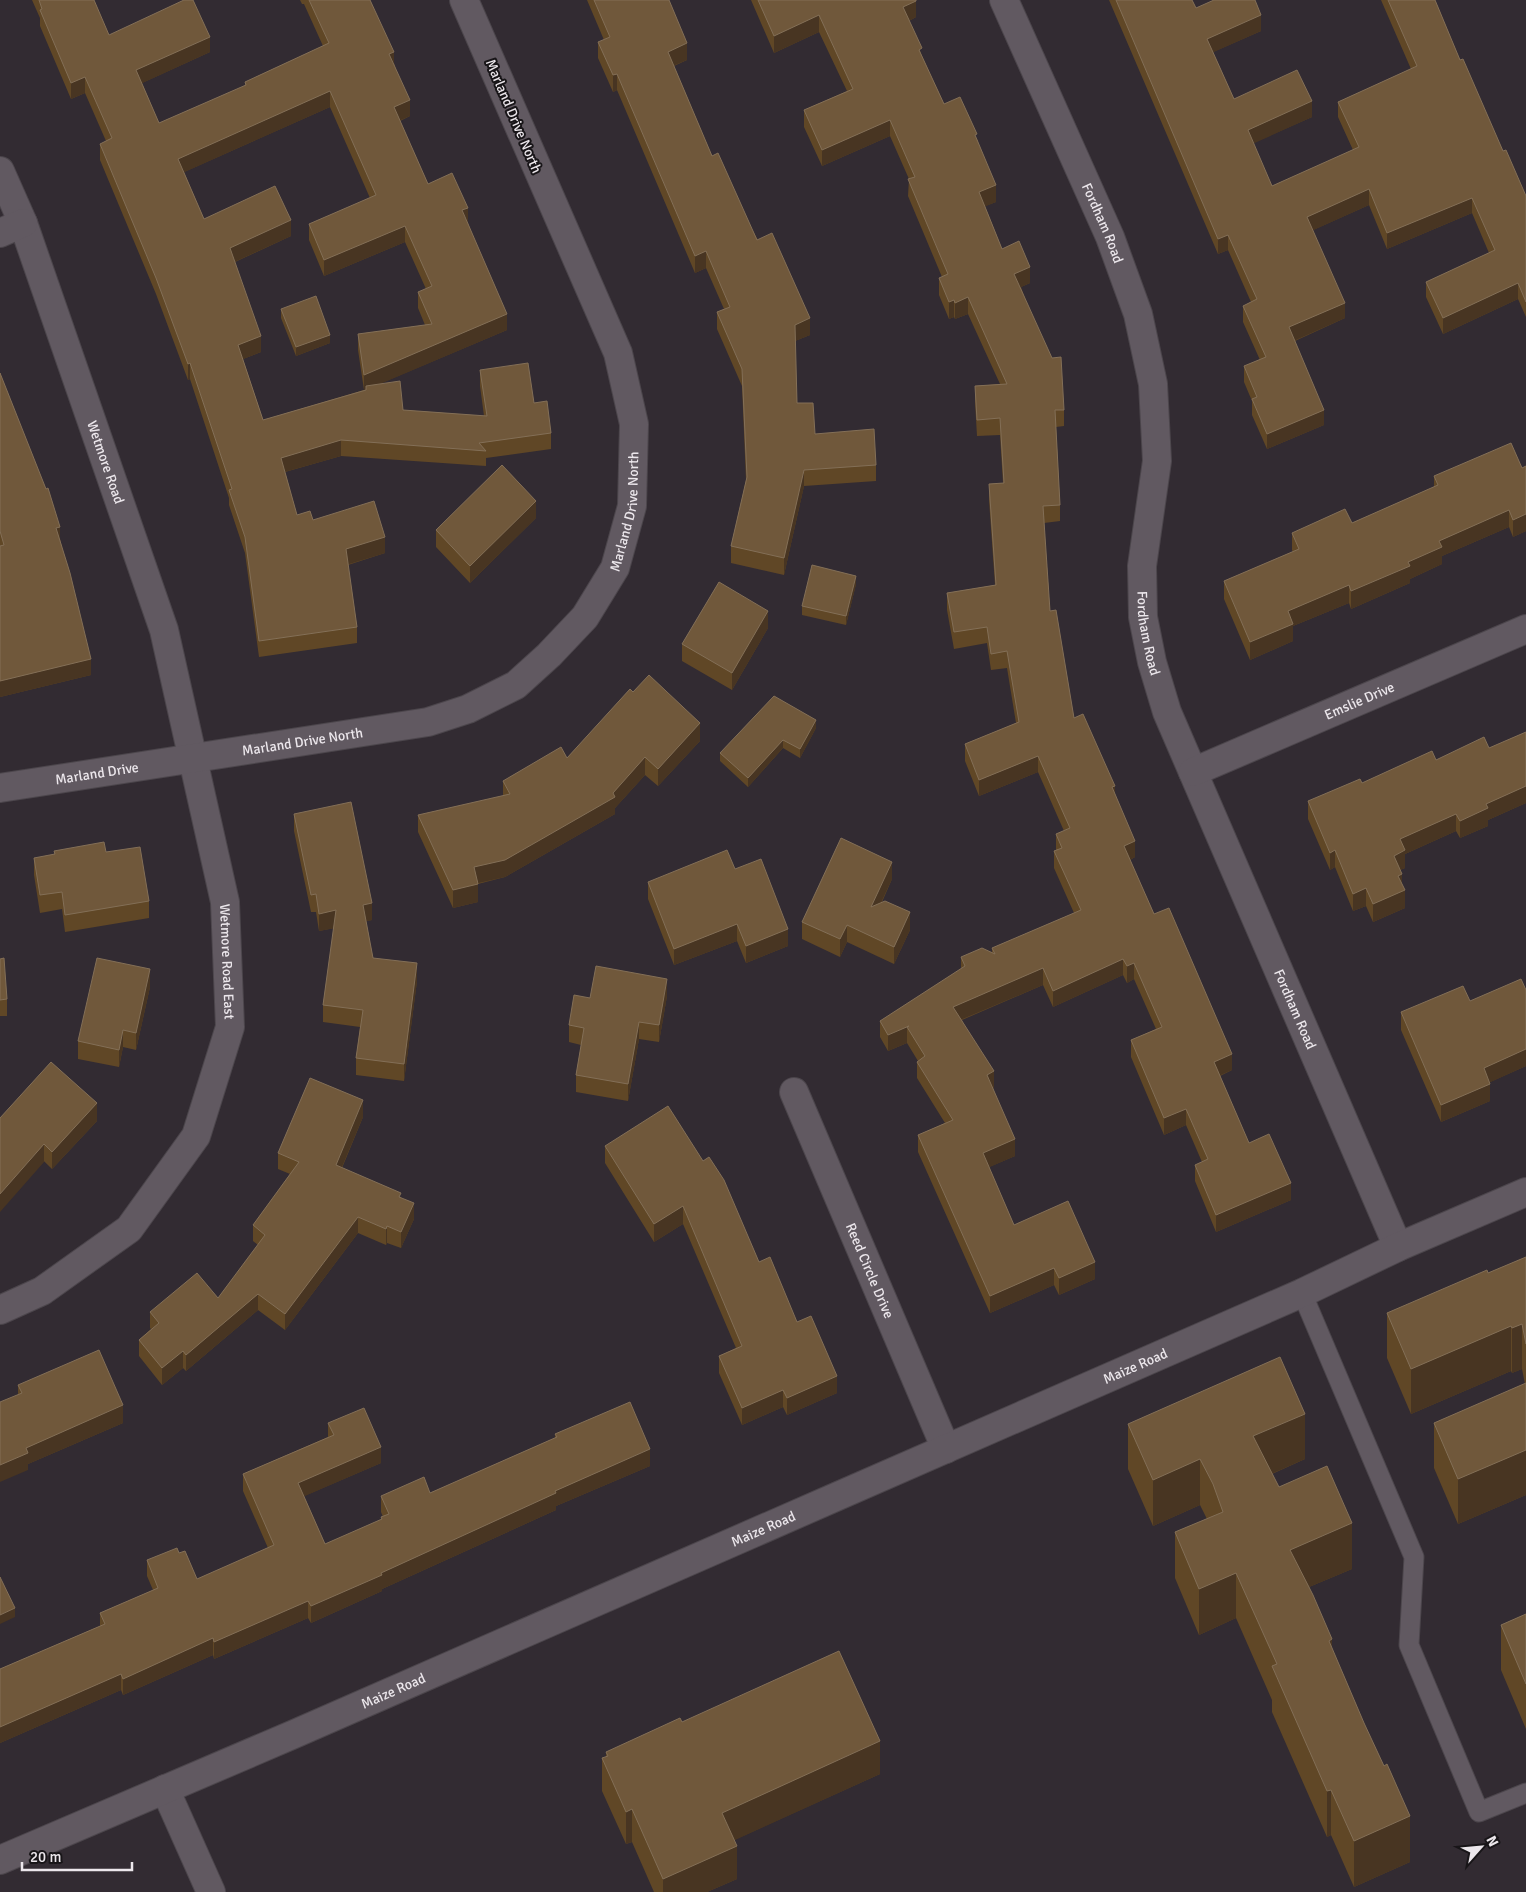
<svg xmlns="http://www.w3.org/2000/svg" width="1526" height="1892" viewBox="0 0 1526 1892" font-family="Signika,sans-serif">
<rect width="100%" height="100%" fill="#322b32"/>
<g fill="none" stroke-linecap="round" stroke-linejoin="round">
<defs>
<path id="service" d="M1302 1293 1414 1557 1409 1645 1479 1812 1526 1793"/>
<g id="minor">
<path id="s1" d="M1004 0 1110 237 1138 314 1153 384 1157 461 1142 566 1143 617 1152 662 1167 712 1398 1247"/>
<path id="s2" d="M0 171 23 223 164 630 225 902 230 1027 196 1136 129 1229 42 1291 0 1310"/>
<path d="M0 233 23 223"/>
<path id="s3" d="M1193 772 1526 629"/>
<path id="s4" d="M0 788 428 722 468 709 516 685 549 655 585 617 615 568 632 506 634 424 618 353 464 0"/>
<path id="s5" d="M794 1092 946 1449"/>
<path d="M165 1789 211 1892"/>
</g>
<g id="tertiary">
<path id="s6" d="M0 1860 292 1735 838 1496 1302 1293 1398 1247 1526 1192"/>
</g>
</defs>
<use href="#service" stroke="#4c464c" stroke-width="21"/>
<use href="#minor" stroke="#4c464c" stroke-width="30"/>
<use href="#tertiary" stroke="#4c464c" stroke-width="30"/>
<use href="#service" stroke="#615961" stroke-width="19"/>
<use href="#minor" stroke="#615961" stroke-width="28"/>
<use href="#tertiary" stroke="#615961" stroke-width="28"/>
</g>
<path fill="#604726" fill-rule="evenodd" d="M32 0H94L109 35 210 52 142 83 159 123 245 86V82L323 46 304 4H302L300 0H370L394 63 410 116 400 121 428 184 468 223 507 330 379 384 403 410 484 416 480 386V370L534 403 551 433V449L486 458V466L341 456 285 472 297 515 313 520 385 553 348 565 357 627V643L259 657 245 553 229 505V498L190 379 188 380 156 294 100 160V144L106 141 85 93 71 99 40 26V18ZM330 107 370 198 309 224V240L324 276 405 242 426 289 418 292V308L425 325 358 334V350L364 390 263 420 243 359 261 352 235 262 291 236 204 219 184 172Z
M587 0H669L687 60 674 66 712 156 810 335 795 341 797 403 815 434 876 465V481L804 486 784 575 731 563V546L746 480 742 386 717 329V312L724 309 706 268 695 273 617 90 613 92 598 58V42L604 40Z
M751 0H916V17L909 21 922 56 944 104 977 139 996 202 985 206 1002 249 1030 283 1021 287 1064 410V426L1056 427 1060 505V521L1044 523 1050 611 1074 718 1115 794 1135 857 1130 860 1154 914 1232 1070 1220 1076 1249 1143 1291 1200 1216 1232 1195 1181V1165L1202 1162 1186 1125 1164 1135 1131 1057V1040L1156 1029 1134 979 1127 983 1123 975 1053 1007 1043 985 962 1020 994 1087 993 1088 1015 1156 989 1167 1014 1225 1095 1279 1059 1295 1054 1285 990 1313 918 1152V1135L945 1123 917 1078V1062L918 1061 907 1043 888 1051 880 1037V1021L961 969V957L992 953V948L1074 913 1054 868V851L1056 850V834L1064 831 1038 772 979 796 965 761V744L1016 723 1007 668 991 670 987 643 954 649 947 610V593L995 585 989 500V484L1003 483 1000 435 977 436 975 402V386L1000 384 968 314 955 319 954 317 949 319 939 295V278L942 277 908 196 909 179 890 136 822 166 804 127V110L847 91 819 32 774 53Z
M1109 0H1192L1196 8 1261 31 1213 52 1234 99 1312 117 1253 143 1272 186 1353 150 1338 117V102L1411 69 1381 0H1435L1460 60 1503 151 1526 196V317L1518 299 1443 334 1426 297V282L1489 253 1472 213 1387 249 1369 205 1313 230 1345 318 1295 341 1324 425 1267 449 1252 415V401L1244 382V366L1260 360 1243 322V306L1251 302 1228 250 1218 254Z
M281 309 330 343 296 356 281 318Z
M0 373 60 539 91 675 0 697Z
M1526 466V531L1513 537 1509 527 1442 556V564L1410 579V583L1351 609 1349 603 1293 626V641L1250 660 1224 599V581L1293 552 1292 550V533L1352 523 1434 487V476L1522 468Z
M536 518 470 583 436 547V530Z
M856 584 846 625 802 615V606Z
M768 628 732 690 682 661V644Z
M633 692 700 741 658 786 645 775 615 808V814L505 877 478 884V902L453 908 418 832V815L503 796V781L567 758Z
M816 728 800 758 783 748 748 787 720 761V753Z
M1526 732V803L1488 820V826L1460 838 1456 831 1405 854V868L1400 870 1405 908 1373 922 1366 906 1353 911 1335 867 1330 870 1308 819V801L1436 760 1489 748Z
M294 814 372 920 366 921 373 958 417 981 404 1081 356 1075V1058L360 1027 323 1022V1005L334 928 319 931 316 912H311L294 831Z
M54 851 106 852 149 901V918L65 932 62 909 40 913 34 875V858L54 855Z
M735 869 788 946 746 963 737 941 674 965 648 899V882Z
M892 879 882 902 910 930 894 964 847 942 840 957 802 939V922Z
M0 959 7 999V1016H0Z
M150 987 136 1050 123 1047 119 1067 78 1059V1041Z
M1526 990V1066L1490 1082V1101L1441 1122 1401 1030V1012L1470 1001Z
M667 996 659 1042 639 1039 628 1101 576 1092V1075L581 1045 569 1042V1025L590 998Z
M363 1117 342 1168 401 1197 414 1219 401 1248 387 1243 386 1245 358 1233 285 1330 258 1310 186 1371 183 1368 162 1385 139 1356V1340L151 1329 150 1328V1312L218 1298 258 1245 253 1241V1225L290 1174 278 1169V1153Z
M0 1118 97 1121 52 1169Z
M605 1146 759 1262 797 1322 837 1393 787 1415 783 1407 742 1425 719 1373V1356L736 1348 683 1224 654 1242 605 1163Z
M1526 1257V1495L1458 1524 1434 1468V1423L1525 1384 1522 1369 1512 1373 1511 1371 1411 1414 1387 1358V1313L1488 1273Z
M18 1385 123 1423 28 1464V1470L18 1394Z
M328 1423 381 1463 304 1496 325 1544 381 1520V1517H383L381 1512V1496L430 1493 555 1438V1434L650 1466 556 1506V1510L382 1589V1591L311 1623 308 1618 214 1659 213 1655 123 1695 121 1690 0 1743V1669L100 1626V1613L153 1590 147 1576V1560L179 1553 197 1579 268 1548 243 1491V1474L328 1437Z
M1128 1424 1305 1459 1272 1474 1279 1487 1352 1569 1309 1587 1410 1862 1354 1887 1331 1835 1327 1837 1272 1712V1700L1236 1618 1199 1635 1175 1578V1532L1207 1519 1200 1505 1153 1526 1128 1469Z
M1526 1614V1729L1501 1670V1625Z
M682 1722 880 1774 734 1840 737 1879 707 1892H654L632 1842 626 1844 602 1791V1758L606 1757V1752Z"/>
<path fill="#483522" d="M916 1V17L903 24V7Z
M819 15V32L774 53V36Z
M1261 15V31L1207 55V39Z
M210 37V52L136 86V70Z
M687 43V60L668 68V52Z
M394 52V68L389 54Z
M617 74V90L613 92V75Z
M85 77V93L71 99V83Z
M330 91V107L178 175V159Z
M410 100V116L394 123V107Z
M1312 101V117L1248 146V130Z
M890 120V136L822 166V150Z
M996 185V202L979 209V192Z
M1369 189V205L1307 233V217Z
M1472 198V213L1387 249V233Z
M468 208V223L462 210Z
M291 220V236L230 264V248Z
M405 226V242L324 276V260Z
M1228 235V250L1218 254V239Z
M706 251V268L695 273V256Z
M1030 267V283L1014 290V274Z
M1518 283V299L1443 334V318Z
M968 297V314L955 319V303Z
M954 300V317L949 319V302Z
M1345 303V318L1289 343V327Z
M507 314V330L366 390V386V390L364 391V375Z
M810 318V335L795 341V325Z
M330 335V343L296 356V347Z
M261 336V352L238 361V345Z
M190 363V379L188 380V364Z
M1324 410V425L1267 449V434Z
M341 440V456L281 473V458Z
M804 470V486L784 575V558Z
M536 501V518L470 583V566Z
M1509 510V527L1442 556V564L1410 579V583L1351 609V591L1408 562 1439 541Z
M1526 514V531L1513 537V520Z
M60 527V542L56 528Z
M385 537V553L346 565V549Z
M856 576V584L846 625V616Z
M1349 585V603L1293 626V641L1250 660V642L1288 611Z
M768 611V628L732 690V673Z
M91 659V675L0 697V681Z
M816 720V728L800 758V749Z
M700 723V741L658 786V769Z
M783 740V748L748 787V778Z
M1038 756V772L979 796V780Z
M645 757V775L615 808V814L505 877 474 884V867L613 793Z
M1115 786V802L1112 787Z
M1526 786V803L1488 820V826L1460 838V821L1486 804Z
M1456 814V831L1405 854V868L1394 873V856L1400 839Z
M1135 841V857L1124 863V846Z
M1335 850V867L1330 870V853Z
M892 862V879L871 924V907Z
M1402 874V891L1398 876Z
M478 884V902L453 908V890Z
M1366 888V906L1353 911V894Z
M1405 890V908L1373 922V904Z
M372 903V920L363 922V905Z
M336 910V928L319 931V914Z
M910 912V930L894 964V947Z
M737 924V941L674 965V949Z
M847 925V942L840 957V939Z
M788 929V946L746 963V946Z
M1123 959V975L1053 1007V991Z
M417 963V981L404 1081V1064Z
M1134 963V979L1127 983V966Z
M1043 968V985L953 1023V1007Z
M150 969V987L136 1050V1033Z
M667 979V996L659 1042V1025Z
M639 1022V1039L628 1101V1084Z
M909 1026 907 1027V1043L888 1051V1035Z
M123 1030V1047L119 1067V1050Z
M1526 1049V1066L1484 1085V1068Z
M1232 1054V1070L1214 1078V1062Z
M994 1071V1087L987 1092V1075Z
M1490 1084V1101L1441 1122V1105Z
M363 1100V1117L336 1181V1165Z
M97 1103V1121L52 1169V1152Z
M1186 1109V1125L1164 1135V1118Z
M1015 1139V1156L983 1170V1153Z
M44 1144V1162L0 1212V1194Z
M1291 1183V1200L1216 1232V1215Z
M414 1203V1219L401 1248V1232Z
M683 1206V1224L654 1242V1224Z
M358 1217V1233L285 1330V1314Z
M387 1226V1243L386 1245V1229Z
M1095 1262V1279L1059 1295V1278Z
M1054 1268V1285L990 1313V1296Z
M258 1294V1310L186 1371V1355Z
M1522 1324V1369L1512 1373V1328Z
M1511 1326V1371L1411 1414V1369Z
M183 1351V1368L162 1385V1368Z
M837 1376V1393L787 1415V1398Z
M783 1390V1407L742 1425V1408Z
M123 1405V1423L28 1464V1470L0 1482V1465L26 1448Z
M1305 1414V1459L1253 1482V1436Z
M381 1447V1463L298 1499V1483Z
M650 1449V1466L556 1506V1510L382 1589V1591L311 1623V1606L555 1491Z
M1526 1450V1495L1458 1524V1479Z
M1200 1459V1505L1153 1526V1480Z
M1352 1523V1569L1290 1595V1550Z
M1236 1573V1618L1199 1635V1589Z
M308 1601V1618L214 1659V1642Z
M15 1608V1617L0 1624V1615Z
M213 1638V1655L123 1695V1679Z
M1332 1639V1685L1329 1641Z
M121 1674V1690L0 1743V1727Z
M880 1741V1774L722 1846V1813Z
M1331 1790V1835L1327 1837V1791Z
M632 1809V1842L626 1844V1812Z
M1410 1816V1862L1354 1887V1841Z
M737 1846V1879L707 1892H663V1879Z"/>
<path fill="#70583b" stroke="#836f57" d="M39 0H94L109 35 184 0H193L210 37 136 70 159 123 246 85 245 82 329 43 309 0H370L394 52 389 54 410 100 394 107 428 184 452 173 468 208 462 210 507 314 364 375 358 334 432 324 418 292 432 286 405 226 324 260 309 224 376 195 330 91 178 159 204 219 275 186 291 220 230 248 261 336 238 345 263 420 366 390V386L400 381 403 410 487 416 480 370 528 363 534 403 547 401 551 433 479 443 486 451 341 440 281 458 297 515 310 511 313 520 374 501 385 537 346 549 357 627 259 641 245 537 229 490 232 489 190 363 188 364 156 278 100 144 112 138 85 77 71 83 40 10 42 9Z
M594 0H669L687 43 668 52 712 156 718 153 757 240 772 233 810 318 795 325 797 403H813L815 434 874 429 876 465 804 470 784 558 731 546 747 477 742 369 717 312 730 307 706 251 695 256 617 74 613 75 598 42 610 37Z
M758 0H916V1L903 7 922 48 919 50 944 104 960 97 977 134 975 135 996 185 979 192 1002 249 1019 241 1030 267 1014 274 1052 358 1061 357 1064 410H1055L1060 505 1043 506 1050 611 1056 610 1074 718 1083 714 1115 786 1112 787 1135 841 1124 846 1154 914 1169 908 1232 1054 1214 1062 1249 1143 1269 1134 1291 1183 1216 1215 1195 1165 1208 1159 1186 1109 1164 1118 1131 1040 1162 1027 1134 963 1127 966 1123 959 1053 991 1043 968 953 1007 994 1071 987 1075 1015 1139 983 1153 1014 1225 1068 1201 1095 1262 1059 1278 1054 1268 990 1296 918 1135 953 1120 917 1062 925 1056 907 1027 909 1026 888 1035 880 1021 965 966 961 957 982 948 995 954 992 948 1081 910 1054 851 1062 848 1056 834 1070 828 1038 756 979 780 965 744 1019 722 1007 651 991 654 987 627 954 632 947 593 996 585 989 484 1004 483 1000 418 977 420 975 386 1007 384 968 297 955 303 954 300 949 302 939 278 948 274 908 179 915 177 890 120 822 150 804 110 853 89 819 15 774 36Z
M1116 0H1192L1196 8 1214 0H1255L1261 15 1207 39 1234 99 1297 70 1312 101 1248 130 1272 186 1359 147 1338 102 1417 66 1388 0H1435L1460 60 1463 59 1503 151 1506 150 1526 196V302L1518 283 1443 318 1426 282 1495 250 1472 198 1387 233 1369 189 1307 217 1345 303 1289 327 1324 410 1267 434 1252 399 1257 397 1244 366 1266 357 1243 306 1257 299 1228 235 1218 239Z
M316 296 330 335 296 347 281 309Z
M0 373 46 489 48 488 60 527 56 528 70 573 91 659 0 681V546L4 545 0 531Z
M1511 443 1522 468 1526 466V514L1513 520 1509 510 1439 541 1442 547 1408 562 1410 566 1351 591 1349 585 1288 611 1293 624 1250 642 1224 581 1299 549 1292 533 1345 509 1352 523 1438 485 1434 476Z
M502 465 536 501 470 566 436 530Z
M812 565 856 576 846 616 802 606Z
M719 582 768 611 732 673 682 644Z
M649 675 700 723 658 769 645 757 613 793 615 797 505 860 474 867 478 884 453 890 418 815 510 794 503 781 561 747 567 758 630 689 633 692Z
M774 696 816 720 800 749 783 740 748 778 720 753Z
M1526 732V786L1486 804 1488 808 1460 821 1456 814 1400 839 1405 850 1394 856 1402 874 1398 876 1405 890 1373 904 1366 888 1353 894 1335 850 1330 853 1308 801 1360 779 1362 783 1432 751 1436 760 1484 737 1489 748Z
M351 802 372 903 363 905 373 958 417 963 404 1064 356 1058 363 1010 323 1005 336 910 319 914 316 894 311 895 294 814Z
M841 838 892 862 871 907 885 901 910 912 894 947 847 925 840 939 802 922Z
M104 842 106 852 140 847 149 901 65 915 62 892 40 895 34 858 55 854 54 851Z
M727 850 735 869 761 859 788 929 746 946 737 924 674 949 648 882Z
M4 958 7 999 0 1000V959Z
M97 958 150 969 136 1033 123 1030 119 1050 78 1041Z
M596 966 667 979 659 1025 639 1022 628 1084 576 1075 584 1028 569 1025 574 995 590 998Z
M1521 979 1526 990V1049L1484 1068 1490 1084 1441 1105 1401 1012 1463 986 1470 1001Z
M51 1062 97 1103 52 1152 44 1144 0 1194V1118Z
M310 1078 363 1100 336 1165 401 1193 399 1197 414 1203 401 1232 387 1226 386 1229 358 1217 285 1314 258 1294 186 1355 183 1351 162 1368 139 1340 159 1323 150 1312 197 1273 218 1298 265 1235 253 1225 299 1162 278 1153Z
M668 1106 703 1161 709 1157 724 1180 759 1262 770 1257 797 1322 811 1316 837 1376 787 1398 783 1390 742 1408 719 1356 742 1346 683 1206 654 1224 605 1146Z
M1526 1257V1344L1522 1324 1512 1328 1511 1326 1411 1369 1387 1313 1487 1270 1488 1273Z
M99 1350 123 1405 26 1448 28 1453 0 1465V1402L22 1393 18 1385Z
M1280 1357 1305 1414 1253 1436 1279 1487 1327 1466 1352 1523 1290 1550 1313 1595 1332 1639 1329 1641 1364 1723 1384 1766 1387 1764 1410 1816 1354 1841 1331 1790 1327 1791 1272 1666 1277 1664 1236 1573 1199 1589 1175 1532 1223 1512 1213 1484 1200 1459 1153 1480 1128 1424Z
M1526 1383V1450L1458 1479 1434 1423Z
M630 1402 650 1449 555 1491 556 1493 381 1573 382 1575 311 1606 308 1601 214 1642 213 1638 123 1679 121 1674 0 1727V1669L105 1624 100 1613 158 1588 147 1560 177 1548 179 1553 185 1551 197 1579 274 1545 243 1474 334 1435 328 1423 364 1408 381 1447 298 1483 325 1544 382 1519 381 1517 389 1514 381 1496 424 1477 430 1493 557 1437 555 1434Z
M0 1577 15 1608 0 1615Z
M1526 1614V1684L1501 1625Z
M839 1651 880 1741 722 1813 737 1846 663 1879 632 1809 626 1812 602 1758 608 1756 606 1752 680 1718 682 1722Z"/>
<g text-anchor="middle" stroke-width="4" stroke-linejoin="round" paint-order="stroke">
<g font-size="14" fill="#ece7ec" stroke="#181518">
<text transform="translate(514 116) rotate(67)" y="5">Marland Drive North</text>
<text dy="5" stroke="none"><textPath href="#s1" startOffset="244">Fordham Road</textPath></text>
<text dy="5" stroke="none"><textPath href="#s2" startOffset="310">Wetmore Road</textPath></text>
<text dy="5" stroke="none"><textPath href="#s4" startOffset="741">Marland Drive North</textPath></text>
<text dy="5" stroke="none"><textPath href="#s1" startOffset="664">Fordham Road</textPath></text>
<text dy="5" stroke="none"><textPath href="#s3" startOffset="181">Emslie Drive</textPath></text>
<text dy="5" stroke="none"><textPath href="#s4" startOffset="306">Marland Drive North</textPath></text>
<text dy="5" stroke="none"><textPath href="#s4" startOffset="98">Marland Drive</textPath></text>
<text dy="5" stroke="none"><textPath href="#s2" startOffset="826">Wetmore Road East</textPath></text>
<text dy="5" stroke="none"><textPath href="#s1" startOffset="1069">Fordham Road</textPath></text>
<text dy="5" stroke="none"><textPath href="#s5" startOffset="194">Reed Circle Drive</textPath></text>
<text dy="5" stroke="none"><textPath href="#s6" startOffset="1238">Maize Road</textPath></text>
<text dy="5" stroke="none"><textPath href="#s6" startOffset="832">Maize Road</textPath></text>
<text dy="5" stroke="none"><textPath href="#s6" startOffset="428">Maize Road</textPath></text>
</g>
</g>
<g transform="translate(1481 1847) rotate(63)" stroke="#181518" stroke-width="4" paint-order="stroke">
<path d="M0-4L9 19L0 12L-9 19Z" fill="#ece7ec"/>
<text y="-8" font-size="14" font-weight="bold" text-anchor="middle" fill="#ece7ec">N</text>
</g>
<path d="M22 1862v8h110v-8" fill="none" stroke="#ece7ec" stroke-width="2.5"/>
<text x="30" y="1862" font-size="15" fill="#ece7ec" stroke="#181518" stroke-width="4" paint-order="stroke">20 m</text>
</svg>
